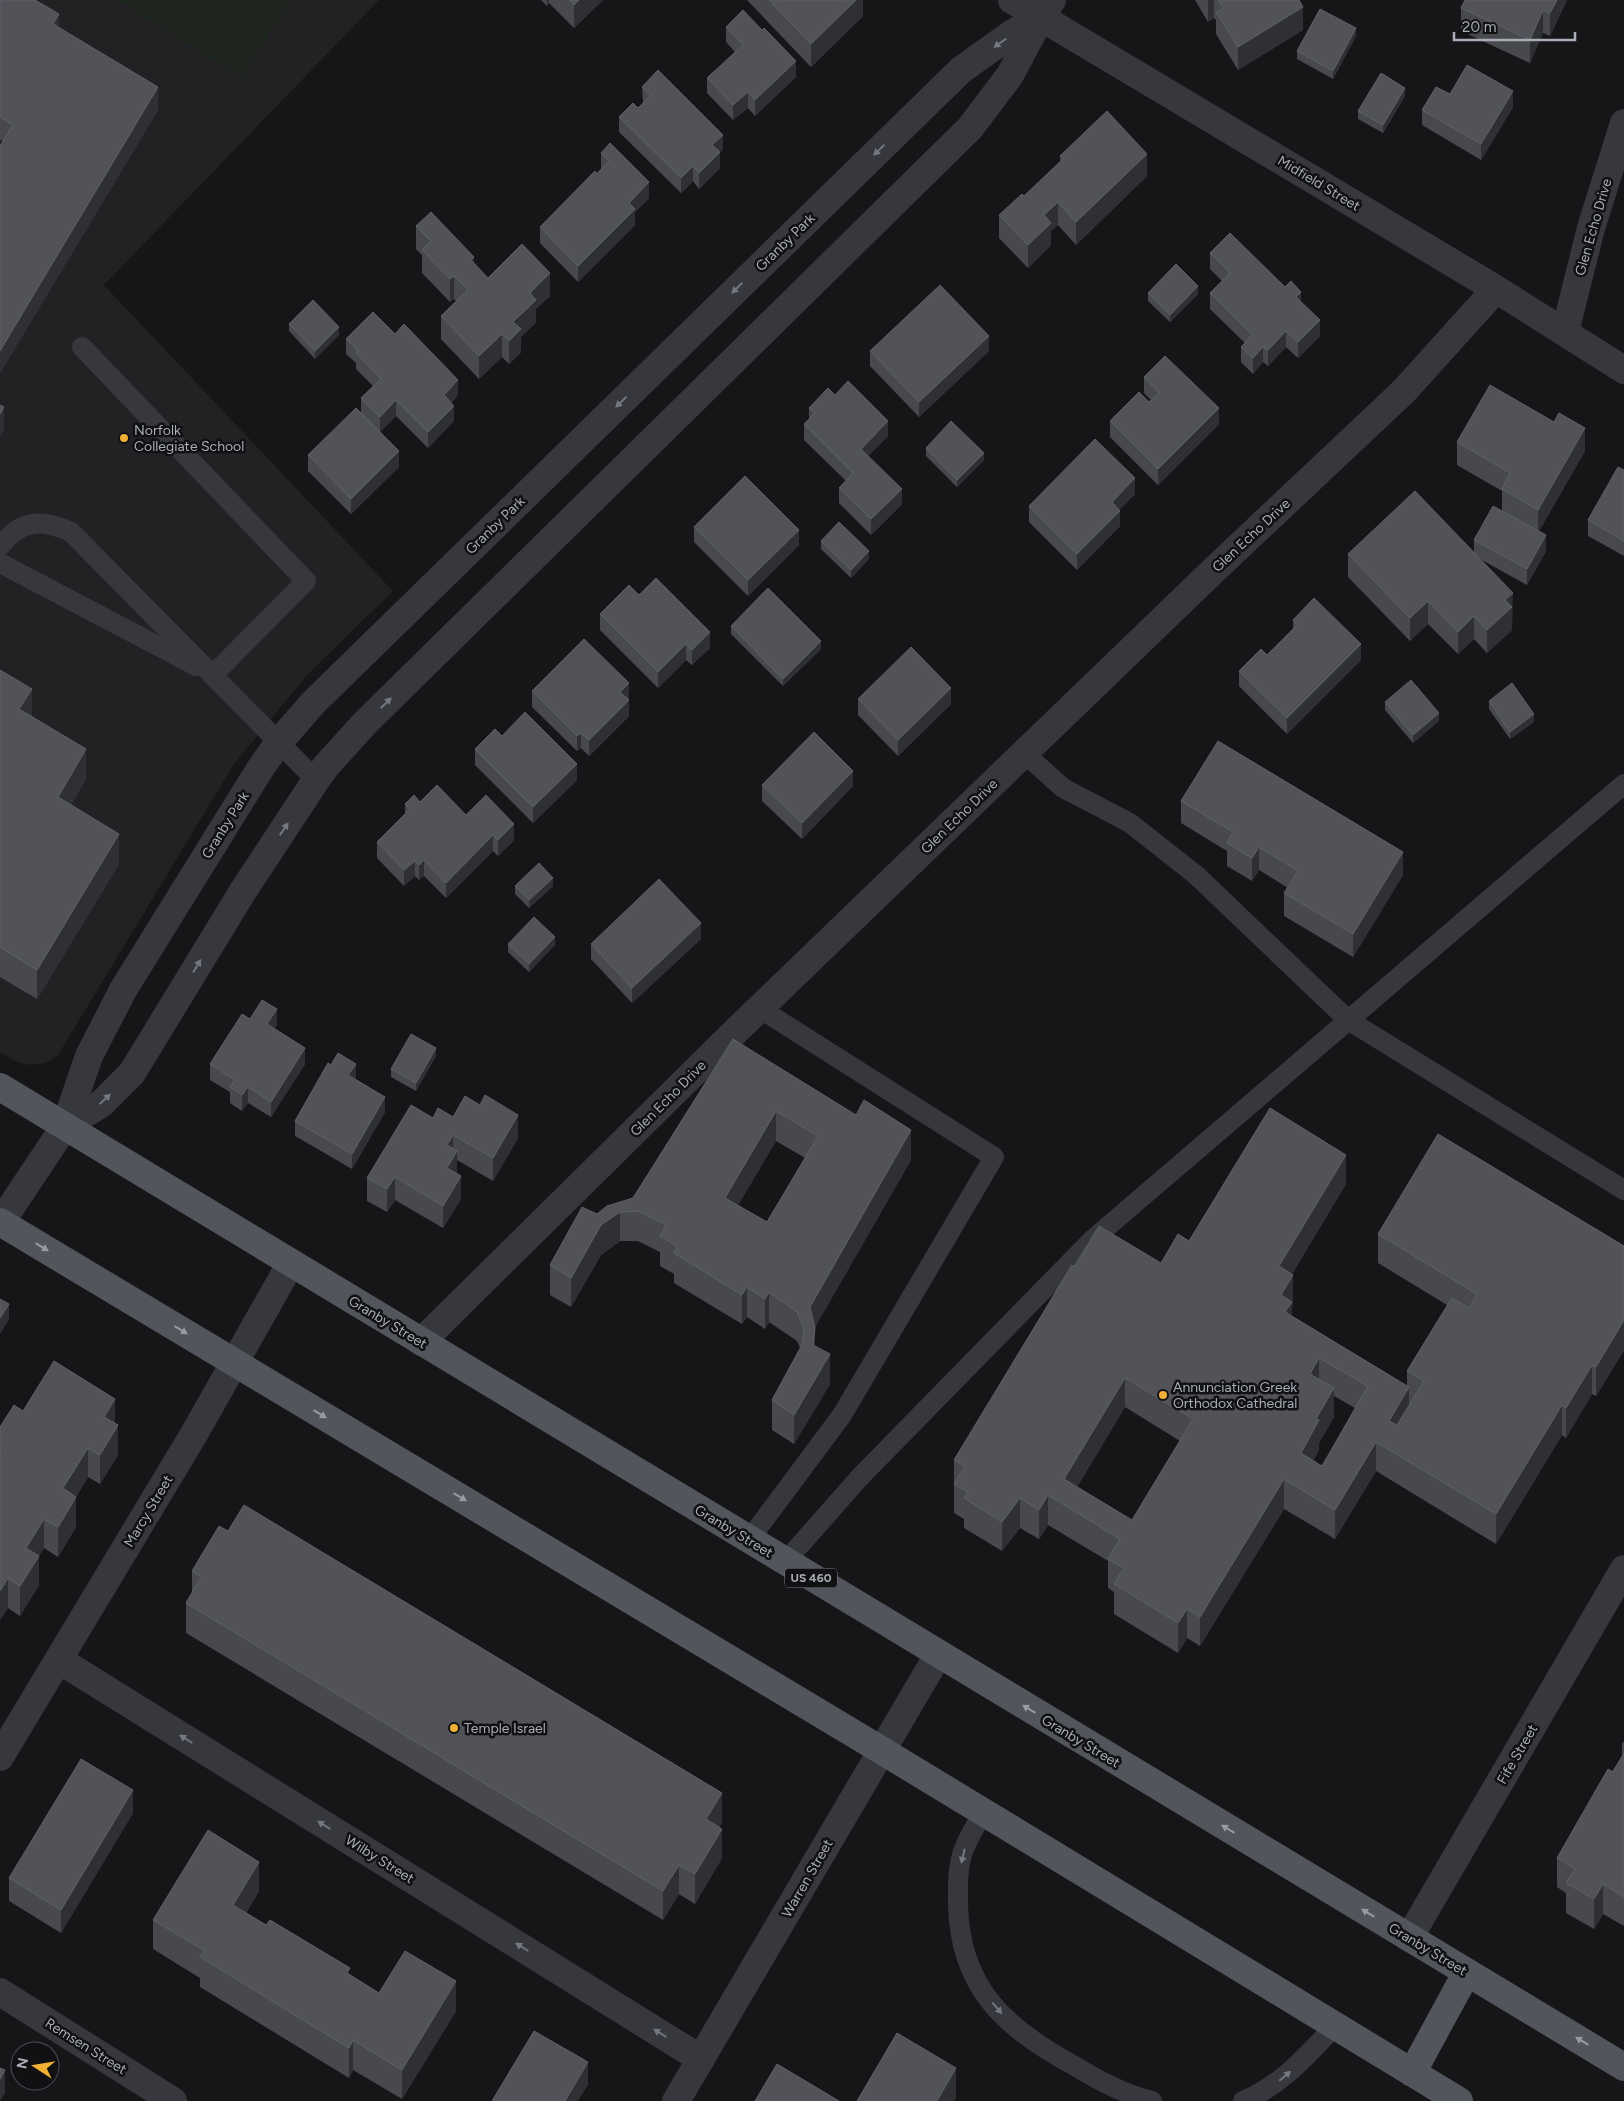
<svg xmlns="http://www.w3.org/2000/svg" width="1624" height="2101" viewBox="0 0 1624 2101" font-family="Figtree,sans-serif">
<rect width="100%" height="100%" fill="#161618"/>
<path fill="#222225" d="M0 0H379L104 285 393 591 309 673 234 764 58 1055 46 1063 30 1065 15 1061 0 1052Z"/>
<path fill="#1e261f" d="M117 0H290L242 78Z"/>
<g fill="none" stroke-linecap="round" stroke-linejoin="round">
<path stroke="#37383d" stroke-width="20" d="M82 347 306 581 213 675
M0 546C21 519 42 519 71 532L316 780
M0 563 196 666
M1024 753 1063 788 1130 823 1196 875 1348 1020 1624 1190
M749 1540 842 1415 994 1157 759 1008
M785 1562 860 1477 1093 1239 1624 784
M983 1812C977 1824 969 1836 964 1849 957 1866 958 1887 958 1905 960 1988 1005 2028 1073 2065 1098 2080 1123 2094 1152 2101
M1243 2101C1282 2085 1307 2055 1335 2026"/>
<path stroke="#37383d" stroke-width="28" d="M1012 0 1496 289 1624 370
M1565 332 1591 228 1624 123
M65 1126 101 1104 132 1073 243 891 316 780 326 766 365 723 970 128 1010 75 1041 17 1052 0
M1 1222 65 1126 89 1056 123 990 260 769 279 742 313 703 961 70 1013 33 1041 17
M421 1342 738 1029 1215 569 1404 391 1496 289
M59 1660 701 2059
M0 1757 194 1434 291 1263
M1409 1938 1624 1569
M0 1992 173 2101
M676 2101 938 1655"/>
<path stroke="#53555c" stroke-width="28" d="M0 1087 1624 2067
M0 1222 881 1750 1459 2101
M1412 2073 1467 1972"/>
</g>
<path fill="#47494d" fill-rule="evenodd" d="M0 0 59 27 158 110 0 373V146L3 141 0 140Z
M541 0H603L574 28 549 3 547 6Z
M747 0H863V16L811 67Z
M1195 0H1299L1303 30 1238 70 1216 34V20L1214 18 1208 22Z
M1465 0H1567L1550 36 1543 33 1530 63 1461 31V8Z
M726 27 796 77 755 116 748 108 733 120 707 93V78L735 52 726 42Z
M1356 36 1333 79 1297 59V51Z
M642 87 723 150 720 152V168L699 189 693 181 681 193 619 132V117L638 108 643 103Z
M1450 94 1513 107 1481 160 1422 125V110Z
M1405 96 1383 133 1358 119V111Z
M601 153 649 198 635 212V225L578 282 540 243V227L601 169Z
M1060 156 1147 176 1076 245 1058 225 1051 231V245L1028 268 999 238V215L1024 196 1060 162Z
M416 226 474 264 488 278 550 296 536 309V322L521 337V352L509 364 502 357 479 379 441 339V316L456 301 454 299 450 302 422 273V255L416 249Z
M1210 253 1285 287 1301 302 1320 336 1298 358 1286 347 1268 366 1263 362 1253 374 1241 362V347L1245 343 1210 309V293L1222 281 1210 269Z
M1148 293 1198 294 1170 322 1148 301Z
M289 324 339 335 315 359 289 331Z
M346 339 458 395 451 403 454 421 428 448 396 416 380 432 399 467 351 514 308 471V455L361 413V398L373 386 356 369V363L346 354Z
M870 351H989L919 417 870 366Z
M1144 377 1219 424 1158 485 1110 437V421L1151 400 1144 393Z
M835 395 888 436 868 456 902 504 871 535 839 503V488L846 481 804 440V424L809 420V408Z
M1457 442 1585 451 1539 531 1546 551 1527 585 1480 559 1513 616 1512 617V630L1487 653 1474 639 1458 654 1428 624 1410 641 1348 577V554L1474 552V540L1502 511V491L1457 465Z
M926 448 984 460 957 487 926 456Z
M1624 470V556L1588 536V520Z
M1135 494 1119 510 1120 526 1077 570 1029 522V506Z
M694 527 799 545 748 596 694 542Z
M821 541 869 559 851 578 821 549Z
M639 595 710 648 692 665 686 660 658 688 600 630V614Z
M1293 620 1361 660 1287 734 1239 686V671L1267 655 1293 629Z
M731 626 821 649 783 686 731 634Z
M0 670 32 717 86 779 71 805 119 864 37 999 0 977Z
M532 691 629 699 628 700 629 716 589 756 581 748 577 751 532 707Z
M858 699 951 704 898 756 858 715Z
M1489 701 1534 722 1510 739 1489 709Z
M1385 702 1439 721 1413 743 1385 710Z
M502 736 577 780 533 823 475 765V749Z
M762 785 853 786 802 839 762 801Z
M1181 801 1403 875 1353 957 1284 916V893L1288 888 1259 870 1252 881 1227 866V851L1181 823Z
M420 802 466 815 514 840 498 856 493 851 446 898 424 876 419 880 415 876 404 886 377 858V842L405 815V804Z
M515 886H553L529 908 515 894Z
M701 939 632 1003 591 959V944Z
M508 944 555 945 529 972 508 952Z
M250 1019 277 1025 274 1029 305 1064 271 1117 248 1103 242 1111 230 1103V1092L210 1080V1064Z
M733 1039 911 1160 815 1327V1346L830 1384 794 1444 772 1430V1400L800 1348 797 1341 769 1322 765 1329 747 1317 742 1324 674 1283V1274L660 1266V1252L638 1241H620L601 1255 571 1307 550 1295V1265L597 1214 633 1198ZM776 1141 805 1158 767 1222 738 1205Z
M436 1056 416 1091 391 1077V1069Z
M355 1079 385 1112 352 1169 295 1136V1121Z
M453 1117 518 1138 493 1181 457 1160V1174L461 1199 443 1228 395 1200 387 1212 367 1201V1178L433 1118Z
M1346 1184 1292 1274 1293 1305 1292 1307V1316L1407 1386V1371L1447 1305 1378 1263V1234L1624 1246V1350L1596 1396 1592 1394 1566 1438 1562 1435 1496 1544 1376 1471 1335 1539 1284 1509 1200 1646 1187 1638 1178 1653 1114 1614V1592L1108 1588V1561L1048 1525 1039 1539 1020 1528 1002 1551 964 1528V1519L954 1513V1460L1074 1267 1161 1263 1189 1241ZM1334 1396 1355 1408 1322 1466 1313 1461 1319 1450V1443L1334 1417ZM1125 1407 1180 1441 1132 1520 1077 1487Z
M23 1411 115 1424 118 1455 100 1484 88 1477 76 1497V1527L58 1557 44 1548 39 1556V1585L20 1616 8 1608 0 1620V1427Z
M192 1571 722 1823 719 1827 722 1858 695 1904 679 1894 663 1920 186 1633V1603L192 1593Z
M1624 1741V1926L1603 1914 1594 1929 1566 1913V1893L1557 1887V1858L1622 1756V1744Z
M133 1813 61 1933 9 1901V1878Z
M259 1891 246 1913 379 1993 456 2011 402 2099 353 2070 349 2078 200 1987V1978L153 1949V1920Z"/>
<path fill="#2f3033" d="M547 0H549V3L547 6Z
M579 0H603L574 28V5Z
M856 0H863V16L811 67V44Z
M1208 0H1214V18L1208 22Z
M1557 0H1567L1550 36V13Z
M1303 7V30L1238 70V47Z
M1543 10V33L1530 63V40Z
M59 14V37L53 24Z
M1356 28V36L1333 79V71Z
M796 61V77L755 116V100Z
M158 87V110L0 373V351Z
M1405 88V96L1383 133V125Z
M1513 91V107L1481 160V144Z
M748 92V108L733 120V105Z
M723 135V150L720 152V168L699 189V173L712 145Z
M1147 154V176L1076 245V222Z
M693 166V181L681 193V178Z
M649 182V198L635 212V225L578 282V266L629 203Z
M1058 202V225L1051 231V245L1028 268V245L1044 215Z
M474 257V280L471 260Z
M550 273V296L536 309V322L521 337V352L509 364V341L513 322 530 293Z
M454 276V299L450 302V279Z
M1198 286V294L1170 322V315Z
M1301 292V307L1296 297Z
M1320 320V336L1298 358V342Z
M339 327V335L315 359V351Z
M1286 331V347L1268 366V350Z
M502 334V357L479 379V356Z
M989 336V351L919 417V402Z
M1263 347V362L1253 374V358Z
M458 380V395L444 410V395Z
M396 400V416L380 432V417Z
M454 406V421L428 448V432Z
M4 407V430L0 437V414Z
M1219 408V424L1158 485V469Z
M888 421V436L861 464V449Z
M1585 428V451L1538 533V510Z
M399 451V467L351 514V499Z
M984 453V460L957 487V480Z
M1135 478V494L1112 518V502Z
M902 489V504L871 535V519Z
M1120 511V526L1077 570V554Z
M799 530V545L748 596V580Z
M1546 535V551L1527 585V569Z
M869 551V559L851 578V570Z
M1513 593 1512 630 1487 653V630L1505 600Z
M1428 601V624L1410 641V618Z
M1474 616V639L1458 654V632Z
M710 632V648L692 665V650Z
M821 641V649L783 686V679Z
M686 644V660L658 688V672Z
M1361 644V660L1287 734V718Z
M629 683V699L620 708V692Z
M951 688V704L898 756V740Z
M32 689V719L19 709Z
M629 700V716L589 756V740Z
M1439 713V721L1413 743V735Z
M1534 714V722L1510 739V732Z
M581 733V748L577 751V736Z
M86 749V779L58 827V797Z
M577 764V780L533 823V807Z
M853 771V786L802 839V823Z
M514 824V840L498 856V840Z
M119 834V864L37 999V970Z
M493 835V851L446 898V883Z
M1259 847V870L1252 881V858Z
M1403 852V875L1353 957V934Z
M424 860V876L419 880V865Z
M415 861V876L404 886V870Z
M553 878V886L529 908V900Z
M701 923V939L632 1003V988Z
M555 937V945L529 972V964Z
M277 1009V1025L267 1040V1024Z
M305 1048V1064L271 1117V1102Z
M436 1048V1056L416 1091V1083Z
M356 1064V1079L348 1075Z
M248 1087V1103L242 1111V1095Z
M385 1097V1112L352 1169V1154Z
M776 1111V1141L725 1227V1198Z
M518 1115V1138L493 1181V1158Z
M911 1130V1160L810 1336V1307Z
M453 1135V1158L457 1151V1174L447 1191V1145Z
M1346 1155V1184L1279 1296V1266Z
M461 1176V1199L443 1228V1206Z
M395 1177V1200L387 1212V1189Z
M620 1212V1241L601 1255 571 1307V1278L601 1225Z
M1293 1275V1305L1292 1307V1332L1281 1295Z
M747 1287V1317L742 1324V1295Z
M769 1292V1322L765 1329V1299Z
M9 1304V1320L0 1334V1318Z
M1624 1320V1350L1596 1396V1367Z
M815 1328V1357L813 1345Z
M830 1354V1384L794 1444V1415Z
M1319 1358V1387L1310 1374Z
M1592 1365V1394L1566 1438V1408Z
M1125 1378V1407L1065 1506 1064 1479Z
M1409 1387V1417L1389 1451V1421Z
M1334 1388V1417L1319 1443V1450L1301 1483V1453L1316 1419Z
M115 1399V1429L104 1417Z
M1562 1405V1435L1496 1544V1514Z
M118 1425V1455L100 1484V1455Z
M1376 1442V1471L1335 1539V1510Z
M88 1448V1477L63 1518V1488Z
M1284 1479V1509L1200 1646V1617Z
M1048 1495V1525L1039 1539V1510Z
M76 1497V1527L58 1557V1527Z
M1020 1498V1528L1002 1551V1522Z
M44 1519V1548L26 1577V1548Z
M39 1556V1585L20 1616V1586Z
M8 1578V1608L0 1620V1591Z
M1187 1609V1638L1178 1653V1623Z
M133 1790V1813L61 1933V1910Z
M722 1793V1823L706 1849V1819Z
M722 1829V1858L695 1904V1874Z
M259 1862V1891L233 1934V1905Z
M679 1865V1894L663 1920V1891Z
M1603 1884V1914L1594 1929V1899Z
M456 1981V2011L402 2099V2070Z
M353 2040V2070L349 2078V2048Z
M588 2062V2085L578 2101H565Z
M956 2068V2098L954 2101H937Z
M5 2070V2093L0 2101V2079Z"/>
<path fill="#525359" stroke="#5f6168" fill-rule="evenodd" d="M0 0H35L59 14 53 24 158 87 0 351V146L13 125 0 117Z
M570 0H579L574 5Z
M769 0H856L811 44Z
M1218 0H1299L1303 7 1238 47 1216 12 1223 8Z
M1465 0H1557L1550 13 1543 10 1530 40 1461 8Z
M1320 9 1356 28 1333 71 1297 51Z
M743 10 762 30 764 28 796 61 755 100 748 92 733 105 707 78 743 45 726 27Z
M1467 65 1513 91 1481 144 1422 110 1436 87 1450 94Z
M658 70 723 135 712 145 720 152 699 173 693 166 681 178 619 117 633 103 638 108 651 95 642 87Z
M1381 73 1405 88 1383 125 1358 111Z
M1107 111 1147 154 1076 222 1058 202 1044 215 1051 223 1028 245 999 215 1022 194 1024 196 1064 158 1060 156Z
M610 143 649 182 629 203 635 209 578 266 540 227 595 171 597 174 609 161 601 153Z
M431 212 474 257 471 260 488 278 522 244 550 273 530 293 536 300 513 322 521 329 509 341 502 334 479 356 441 316 468 290 454 276 450 279 422 250 431 241 416 226Z
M1230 233 1285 287 1291 281 1301 292 1296 297 1320 320 1298 342 1286 331 1268 350 1263 347 1253 358 1241 347 1252 335 1210 293 1230 273 1210 253Z
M1176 264 1198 286 1170 315 1148 293Z
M940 285 989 336 919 402 870 351Z
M313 300 339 327 315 351 289 324Z
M373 312 395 334 404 324 458 380 444 395 454 406 428 432 396 400 380 417 361 398 381 379 356 353 358 351 346 339Z
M1165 356 1219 408 1158 469 1110 421 1139 392 1149 402 1159 393 1144 377Z
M848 381 888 421 861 449 902 489 871 519 839 488 853 473 804 424 815 413 809 408 828 388 835 395Z
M1490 385 1554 422 1559 413 1585 428 1538 510 1502 489 1510 473 1457 442Z
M0 405 4 407 0 414Z
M356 408 399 451 351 499 308 455Z
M951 421 984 453 957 480 926 448Z
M1095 439 1135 478 1112 502 1120 511 1077 554 1029 506Z
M1618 467 1624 470V541L1588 520Z
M745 476 799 530 748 580 694 527Z
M1415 491 1513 593 1505 600 1512 607 1487 630 1474 616 1458 632 1428 601 1410 618 1348 554Z
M1493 506 1546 535 1527 569 1474 540Z
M839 522 869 551 851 570 821 541Z
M656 578 710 632 692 650 686 644 658 672 600 614 629 585 639 595Z
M768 588 821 641 783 679 731 626Z
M1314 598 1361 644 1287 718 1239 671 1261 649 1267 655 1297 625 1293 620Z
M584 639 629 683 620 692 629 700 589 740 581 733 577 736 532 691Z
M911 647 951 688 898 740 858 699Z
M0 670 32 689 19 709 86 749 58 797 119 834 37 970 0 947Z
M1411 680 1439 713 1413 735 1385 702Z
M1512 683 1534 714 1510 732 1489 701Z
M525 712 577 764 533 807 475 749 495 729 502 736Z
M814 732 853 771 802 823 762 785Z
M1218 741 1403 852 1353 934 1284 893 1298 871 1259 847 1252 858 1227 843 1233 832 1181 801Z
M437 785 466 815 486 795 514 824 498 840 493 835 446 883 424 860 419 865 415 861 404 870 377 842 410 809 405 804 414 795 420 802Z
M539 863 553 878 529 900 515 886Z
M659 879 701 923 632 988 591 944Z
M534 917 555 937 529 964 508 944Z
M262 1000 277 1009 267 1024 305 1048 271 1102 248 1087 242 1095 230 1087 235 1080 210 1064 242 1014 250 1019Z
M411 1034 436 1048 416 1083 391 1069Z
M733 1039 856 1115 864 1100 911 1130 810 1307 815 1328 813 1345 830 1354 794 1415 772 1400 803 1343 804 1329 797 1312 769 1292 765 1299 747 1287 742 1295 674 1253 677 1246 660 1236 666 1225 638 1211 620 1212 601 1225 571 1278 550 1265 582 1207 597 1214 607 1206 633 1198ZM776 1111 818 1136 767 1222 725 1198Z
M338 1053 356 1064 348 1075 385 1097 352 1154 295 1121 328 1063 331 1065Z
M485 1095 518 1115 493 1158 453 1135 447 1145 457 1151 447 1168 461 1176 443 1206 395 1177 387 1189 367 1178 411 1105 433 1118 438 1108 453 1117 465 1096 480 1105Z
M1270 1108 1346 1155 1279 1266 1293 1275 1281 1295 1292 1302 1285 1312 1409 1387 1389 1421 1397 1425 1424 1381 1407 1371 1452 1298 1469 1308 1477 1294 1378 1234 1438 1134 1624 1246V1320L1596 1367 1592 1365 1566 1408 1562 1405 1496 1514 1376 1442 1335 1510 1284 1479 1200 1617 1187 1609 1178 1623 1114 1584 1124 1568 1108 1559 1120 1539 1048 1495 1039 1510 1020 1498 1002 1522 964 1498 968 1492 954 1484 965 1466 954 1460 1072 1265 1074 1267 1099 1226 1161 1263 1178 1234 1189 1241ZM1319 1358 1368 1386 1322 1466 1301 1453 1319 1420 1316 1419 1334 1388 1310 1374ZM1125 1378 1193 1419 1132 1520 1064 1479Z
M0 1299 9 1304 0 1318Z
M54 1361 115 1399 104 1417 118 1425 100 1455 88 1448 63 1488 76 1497 58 1527 44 1519 26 1548 39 1556 20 1586 8 1578 0 1591V1451L1 1450H0V1427L14 1405 23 1411Z
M244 1505 722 1793 706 1819 722 1829 695 1874 679 1865 663 1891 186 1603 201 1577 192 1571 219 1526 228 1531Z
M1624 1753V1897L1603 1884 1594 1899 1566 1883 1575 1869 1557 1858 1608 1769 1613 1772Z
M81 1759 133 1790 61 1910 9 1878Z
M208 1830 259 1862 233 1905 266 1925 270 1920 350 1968 347 1973 379 1993 405 1951 456 1981 402 2070 353 2040 349 2048 200 1957 205 1951 153 1920Z
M534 2031 588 2062 565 2101H492Z
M897 2033 956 2068 937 2101H857Z
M777 2064 839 2101H755Z
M0 2068 5 2070 0 2079Z"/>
<defs><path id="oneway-solid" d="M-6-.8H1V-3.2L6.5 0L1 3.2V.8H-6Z" transform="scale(1.25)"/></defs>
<g fill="#757881">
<use href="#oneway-solid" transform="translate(1000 43) rotate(145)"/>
<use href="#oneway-solid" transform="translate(879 150) rotate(136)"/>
<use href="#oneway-solid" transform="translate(737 288) rotate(136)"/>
<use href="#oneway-solid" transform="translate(621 402) rotate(136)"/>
<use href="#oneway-solid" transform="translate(386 703) rotate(-45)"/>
<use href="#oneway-solid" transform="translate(284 829) rotate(-56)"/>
<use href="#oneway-solid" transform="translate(197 966) rotate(-59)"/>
<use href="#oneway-solid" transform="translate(105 1099) rotate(-43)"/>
<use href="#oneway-solid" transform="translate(186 1739) rotate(-148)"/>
<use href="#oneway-solid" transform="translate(324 1825) rotate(-148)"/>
<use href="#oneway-solid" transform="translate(963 1856) rotate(103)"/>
<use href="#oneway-solid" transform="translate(522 1947) rotate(-148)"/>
<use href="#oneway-solid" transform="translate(997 2008) rotate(49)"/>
<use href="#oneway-solid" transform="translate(660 2033) rotate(-148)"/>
<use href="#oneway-solid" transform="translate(1285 2076) rotate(-40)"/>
</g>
<g fill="#979ba6">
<use href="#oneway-solid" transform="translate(42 1247) rotate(31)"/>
<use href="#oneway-solid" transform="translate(181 1330) rotate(31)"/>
<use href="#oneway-solid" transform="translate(320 1414) rotate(31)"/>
<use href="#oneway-solid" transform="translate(460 1497) rotate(31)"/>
<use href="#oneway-solid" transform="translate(1029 1709) rotate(-149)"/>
<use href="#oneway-solid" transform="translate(1228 1829) rotate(-149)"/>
<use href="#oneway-solid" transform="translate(1368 1913) rotate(-149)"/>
<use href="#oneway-solid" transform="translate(1582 2041) rotate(-149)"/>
</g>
<g fill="#f2b134" stroke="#111113" stroke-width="2">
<circle cx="124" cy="438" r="5"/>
<circle cx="1163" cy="1395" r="5"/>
<circle cx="454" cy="1728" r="5"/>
</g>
<g text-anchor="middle" stroke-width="5" stroke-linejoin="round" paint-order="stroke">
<rect fill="#111113" stroke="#7b7e86" stroke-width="1" x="785" y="1568.5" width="52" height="19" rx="4"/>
<g font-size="12" font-weight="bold" fill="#a8adb8">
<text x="811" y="1582">US 460</text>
</g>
<g font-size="14" fill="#a8adb8" stroke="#111113">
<text transform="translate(1319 183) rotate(31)" y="5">Midfield Street</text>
<text transform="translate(1593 227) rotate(-74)" y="5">Glen Echo Drive</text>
<text transform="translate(785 242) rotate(-44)" y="5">Granby Park</text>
<text transform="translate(495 525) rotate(-44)" y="5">Granby Park</text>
<text transform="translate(1251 535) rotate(-43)" y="5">Glen Echo Drive</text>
<text transform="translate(959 816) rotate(-44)" y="5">Glen Echo Drive</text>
<text transform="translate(225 825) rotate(-58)" y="5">Granby Park</text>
<text transform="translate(668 1098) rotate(-45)" y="5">Glen Echo Drive</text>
<text transform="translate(388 1322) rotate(31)" y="5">Granby Street</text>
<text transform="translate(148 1511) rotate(-59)" y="5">Marcy Street</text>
<text transform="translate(734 1531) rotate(31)" y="5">Granby Street</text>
<text transform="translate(1081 1741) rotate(31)" y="5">Granby Street</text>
<text transform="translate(1517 1754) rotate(-60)" y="5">Fife Street</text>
<text transform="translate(380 1859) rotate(32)" y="5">Wilby Street</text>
<text transform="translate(807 1878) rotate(-60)" y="5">Warren Street</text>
<text transform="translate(1428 1949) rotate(31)" y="5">Granby Street</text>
<text transform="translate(86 2046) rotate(32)" y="5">Remsen Street</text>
</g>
<g font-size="14" fill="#a8adb8" stroke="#111113" text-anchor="start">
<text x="134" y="435">Norfolk<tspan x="134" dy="16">Collegiate School</tspan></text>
<text x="1173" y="1392">Annunciation Greek<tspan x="1173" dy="16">Orthodox Cathedral</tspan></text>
<text x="464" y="1733">Temple Israel</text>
</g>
</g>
<g transform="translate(35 2066) rotate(282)"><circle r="24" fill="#111113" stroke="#4d4f55"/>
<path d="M0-4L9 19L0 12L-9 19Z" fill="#f2b134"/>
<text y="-8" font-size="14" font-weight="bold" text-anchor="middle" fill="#a8adb8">N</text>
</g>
<path d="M1454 32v8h121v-8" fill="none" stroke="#a8adb8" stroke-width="2.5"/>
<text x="1462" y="32" font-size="15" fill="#a8adb8" stroke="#111113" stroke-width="4" paint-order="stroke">20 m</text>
</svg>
